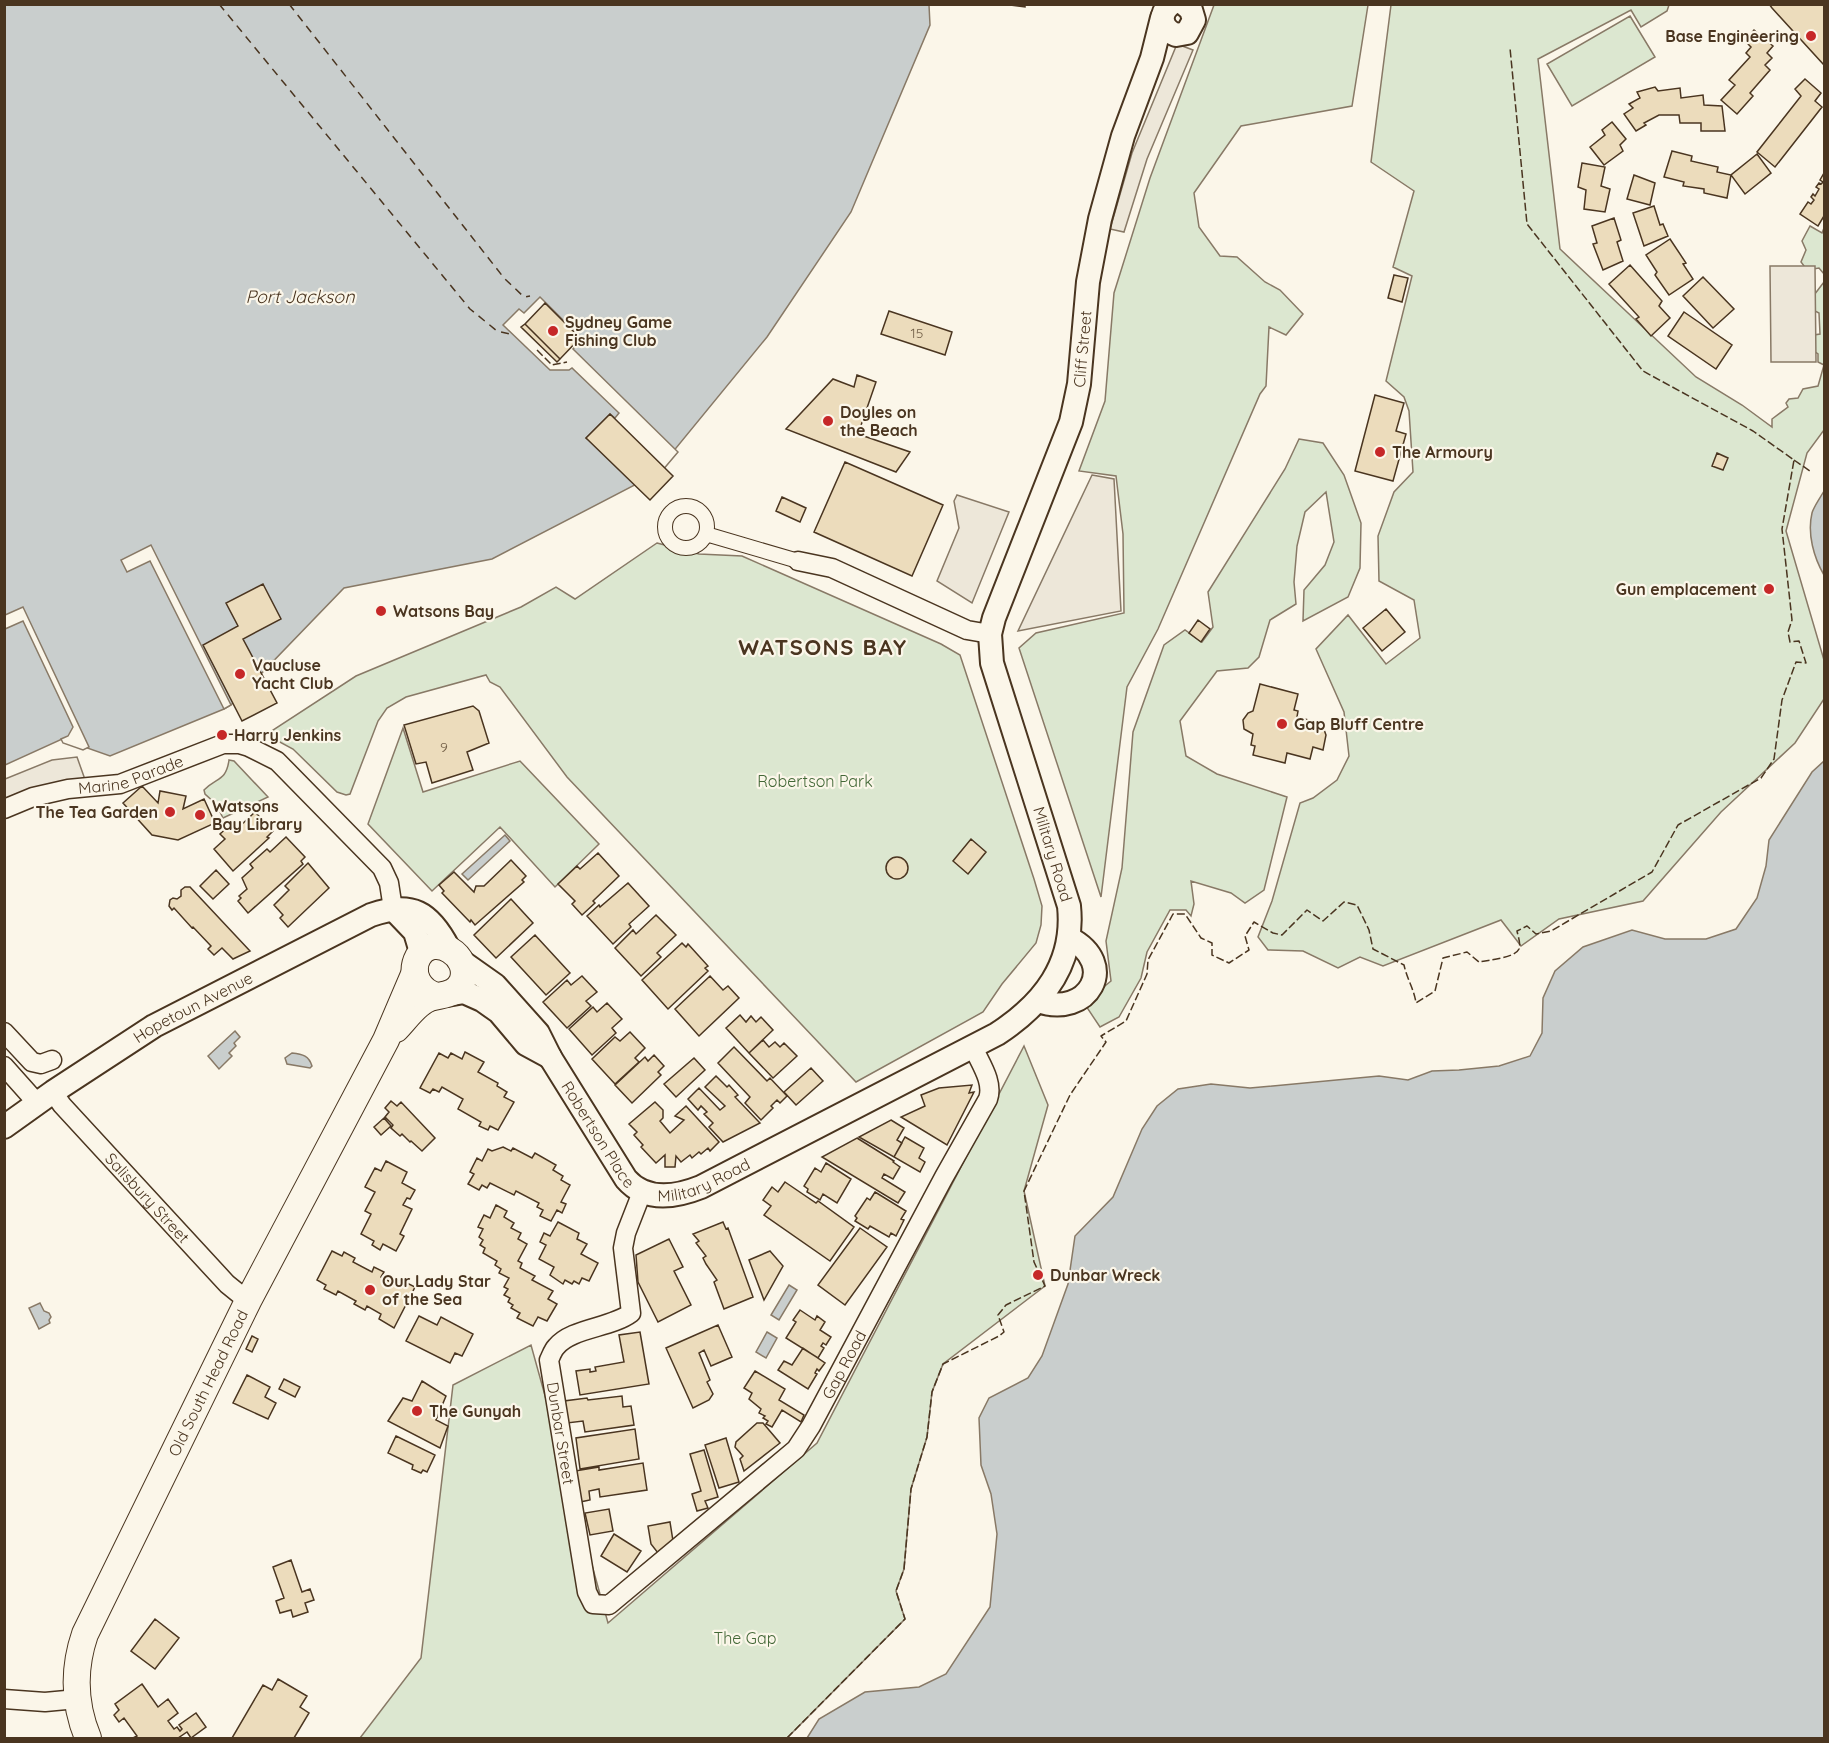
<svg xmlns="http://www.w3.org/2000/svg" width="1829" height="1743" viewBox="0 0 1829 1743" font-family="Quicksand,sans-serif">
<rect width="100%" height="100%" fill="#fbf6e9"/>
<path fill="#dce7d0" stroke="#887966" stroke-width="1.5" d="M1214 5H1368L1352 106 1241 126 1194 193 1199 227 1220 256 1237 257 1265 282 1280 290 1303 314 1286 335 1269 327 1266 386 1260 394 1158 629 1127 687 1101 897 1019 648 1036 633 1124 613 1123 534 1116 476 1079 471 1105 401 1114 293 1150 178Z
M1391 5H1669L1667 11 1641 27 1631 10 1538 59 1560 249 1696 377 1742 405 1772 427V419L1788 407 1786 403 1789 399 1798 398 1803 389 1818 386 1824 365 1818 362V354L1808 347 1807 336 1820 334 1819 313 1813 310 1811 299 1824 282V430L1807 453 1786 531 1824 660V699L1795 743 1721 812 1643 901 1559 919 1521 946 1501 920 1383 966 1360 957 1338 968 1303 951 1268 950 1258 937 1272 901 1300 803 1313 798 1337 780 1349 756 1344 712 1316 649 1348 615 1386 664 1420 638 1414 600 1379 581 1378 536 1394 492 1413 472 1409 411 1404 397 1386 381 1412 276 1393 267 1414 191 1371 162Z
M1630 16 1655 57 1572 106 1547 64Z
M1810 226 1822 233 1824 228V274L1819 268 1807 270 1801 262 1806 250 1802 241Z
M1299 439 1323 443 1344 475 1361 523 1360 568 1348 597 1303 621 1304 590 1325 565 1334 542 1326 492 1305 512 1297 546 1294 582 1296 604 1270 620 1259 657 1248 668 1217 671 1180 721 1186 756 1217 774 1287 797 1264 890 1245 903 1231 893 1191 881 1194 904 1191 916 1186 910H1170L1147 952 1141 978 1119 1017 1100 1027 1084 1003 1111 981 1106 941 1122 868 1133 732 1164 645 1185 630 1202 642 1213 627 1208 592 1285 469Z
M657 543 699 554 742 556 941 644 960 655 1034 879 1042 906 1041 925 1036 943 1002 984 983 1012 856 1082 567 777 500 687 490 682 486 675 406 697 387 708 378 721 350 794 346 795 337 792 293 749 276 740 273 730 356 676 521 607 556 587 575 599Z
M403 728 423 792 520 761 599 844 555 887 500 827 432 891 368 824Z
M229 760 234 761 268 797 223 818 216 804 205 794 204 790C216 777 226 782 229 760Z
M1024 1046 1048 1105 1024 1191 1045 1286 943 1364 932 1392 927 1437 911 1489 904 1569 896 1591 905 1619 787 1738H360L421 1658 453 1385 531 1345 608 1623 817 1443Z"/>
<path fill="#ede7d9" stroke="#887966" stroke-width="1.5" d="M1177 44 1193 50 1147 159 1124 232 1110 229 1132 153Z
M1770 266H1815L1816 362H1771Z
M1092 475 1114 479 1121 611 1018 631Z
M957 495 1009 512 972 603 937 581 959 528 954 501Z
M77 757 88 788 5 809V779L52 760Z"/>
<path fill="#c9cecd" stroke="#887966" stroke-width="1.5" d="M5 5H929L930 25 851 212 767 337 654 475 492 559 344 588 231 705 224 709 110 756 62 739 5 765Z
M1824 491V575C1814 558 1807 534 1812 513 1814 506 1820 498 1824 491Z
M1824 761V1738H807L819 1719 865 1692 919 1687 946 1674 990 1607 997 1534 991 1494 981 1465 979 1418 989 1398 1028 1378 1042 1356 1068 1284 1075 1236 1113 1197 1142 1129 1157 1106 1178 1089 1211 1084 1250 1088 1379 1076 1408 1080 1432 1071 1459 1070 1499 1066 1530 1056 1542 1033 1543 998 1555 971 1583 947 1632 930 1665 939H1706L1736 929 1757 898 1766 866 1769 840 1812 772Z
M505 835 510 841 468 880 462 874Z
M235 1031 240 1037 234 1043 236 1046 229 1053 232 1056 219 1069 208 1056Z
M292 1053C303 1054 309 1056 312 1066L310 1068 287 1064 285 1058Z
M789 1285 797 1290 779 1320 771 1315Z
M40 1303 44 1311 49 1313 51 1317 49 1320 50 1323 39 1329 29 1308Z
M767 1332 777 1338 766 1358 756 1352Z"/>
<path fill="#fbf6e9" stroke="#887966" stroke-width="1.5" d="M540 297 582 339 573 349 678 452 656 478 586 438 610 414 615 418 619 413 572 368 569 370H550L503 325 519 309 524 313Z
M151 545 231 705 224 709 150 561 127 572 121 560Z
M23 607 89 747 83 750 63 743 61 739 68 736 73 727 23 621 5 629V615Z"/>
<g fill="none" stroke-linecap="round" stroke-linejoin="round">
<path stroke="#4a3520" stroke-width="1.5" stroke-dasharray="8 6" stroke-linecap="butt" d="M219 4 470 309 497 331 514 335
M289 4 504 278 524 297 530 296"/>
</g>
<path fill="#ecdcbc" stroke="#4a3520" stroke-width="1.5" d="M1002 4H1025V7Z
M1769 4H1824V65L1772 8Z
M1754 30 1773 46 1767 53 1772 58 1765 65 1770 70 1750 93 1753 96 1737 114 1721 100 1735 85 1729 80 1750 57 1746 53 1751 47 1745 41Z
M1805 79 1821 93 1815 101 1822 107 1775 167 1757 152 1801 96 1795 89Z
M1655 87 1658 91 1680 88 1681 98 1703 95 1704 105 1722 106 1725 131H1701V123H1680L1679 115H1659L1644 123 1646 125 1636 131 1624 114 1633 108 1629 104 1640 98 1637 92Z
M1612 122 1626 139 1620 145 1623 151 1604 165 1590 147 1605 135 1602 130Z
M1672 151 1692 156 1691 161 1718 167 1717 172 1731 175 1727 198 1704 193V189L1683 186 1684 182 1664 177Z
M1757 154 1771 173 1745 194 1731 175Z
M1582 163 1605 167 1601 186 1610 189 1605 212 1584 209 1586 190 1578 187Z
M1824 173V216L1818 226 1800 214 1808 202 1811 204 1814 200 1811 197 1813 194 1815 196 1819 189 1816 187 1819 183 1821 184 1823 182 1820 180Z
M1634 175 1655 183 1650 205 1627 199Z
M1654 206 1660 225 1663 224 1668 236 1644 246 1633 213Z
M1614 218 1621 240 1617 242 1623 261 1603 270 1593 244 1597 243 1592 226Z
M1670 239 1686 263 1683 264 1693 279 1669 295 1655 275 1657 272 1646 255Z
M1630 265 1662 301 1659 306 1670 318 1651 336 1636 319 1639 317 1609 284Z
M1394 275 1408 278 1402 302 1388 298Z
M1703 277 1734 309 1713 328 1683 296Z
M545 303 580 338 560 359 525 324Z
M889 311 952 332 945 355 881 334Z
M1684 312 1732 345 1716 369 1668 336Z
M525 324 560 359 557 362 521 327Z
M857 375 876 382 858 434 910 452 896 472 786 429 833 379 854 387Z
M1375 395 1404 403 1396 431 1406 434 1393 481 1355 471Z
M610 414 673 476 650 500 586 438Z
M1717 453 1728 458 1723 470 1712 466Z
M845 462 943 505 912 576 814 532Z
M782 497 806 508 800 522 776 511Z
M263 584 281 619 243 639 277 703 242 721 203 645 238 626 226 603Z
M1386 609 1405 632 1382 651 1363 628Z
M1198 620 1210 629 1201 642 1189 633Z
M1260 684 1298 694 1294 710 1298 711 1297 717 1316 722 1323 727 1326 735 1323 750 1313 747 1310 759 1287 753 1285 763 1253 755 1255 746 1251 745 1253 734 1244 729 1243 720 1248 713 1253 711Z
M473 706 479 711 489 743 467 752 473 770 432 783 426 762 416 764 404 725Z
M142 786 158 803 160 791 186 796 183 809 204 799 215 823 178 840 152 835 123 803Z
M255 812 273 831 267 837 269 838 233 871 214 849 225 839 220 834 234 821 239 827Z
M286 837 305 857 301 861 303 864 248 913 238 901 241 898 239 896 247 889 242 878 253 868 250 864 267 849 270 852Z
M971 839 986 852 968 874 953 861Z
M598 853 619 876 593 901 595 903 582 915 572 904 575 901 558 884 577 866 580 869Z
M886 868a11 11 0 1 1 22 0a11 11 0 1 1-22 0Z
M511 860 526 876 522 880 524 882 475 925 471 920 470 922 442 893 444 891 439 885 454 872 474 892 476 886H484Z
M308 863 329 888 288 927 280 918 283 915 274 905 289 890 285 886Z
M216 870 229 884 213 899 200 886Z
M628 883 649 906 629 924 631 927 613 944 587 916 599 905 600 907Z
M185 887H190L250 951 233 959 222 948 214 955 208 949 211 946 193 927 192 928 174 908 172 910 169 906 170 900 173 898 177 899 181 896V890Z
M511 899 533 923 496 958 474 935Z
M656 915 676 935 657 953 661 957 641 976 615 948 633 930 636 934Z
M535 935 570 973 546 995 511 957Z
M682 943 686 947 688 944 708 966 705 968 708 971 668 1009 642 980Z
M582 976 597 992 586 1001 591 1006 567 1028 543 1002 567 980 571 985Z
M710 976 723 990 728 986 739 998 699 1036 675 1009Z
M607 1003 622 1019 612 1028 616 1033 592 1055 569 1029 593 1007 597 1012Z
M740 1015 746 1022 751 1016 756 1022 761 1017 773 1030 749 1053 726 1028Z
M630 1032 645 1048 635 1058 639 1062 615 1084 592 1059 615 1037 620 1041Z
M763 1040 769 1047 775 1042 780 1047 784 1043 797 1056 773 1078 749 1053Z
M734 1047 767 1081 770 1078 787 1096 780 1103 777 1100 771 1106 773 1108 761 1120 745 1103 750 1097 718 1063Z
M465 1052 484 1062 478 1072 498 1083 497 1086 507 1092 504 1097 514 1102 498 1130 490 1126 488 1130 479 1126 481 1122 458 1109 463 1099 442 1087 439 1092 433 1089 430 1093 420 1088 439 1053 448 1058 451 1053 462 1059Z
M654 1055 664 1066 658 1072 661 1075 632 1103 615 1085 645 1057 648 1061Z
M694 1058 705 1070 676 1097 664 1084Z
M811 1068 823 1081 796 1105 784 1092Z
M716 1076 727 1087 729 1085 738 1095 735 1097 760 1123 723 1142 709 1127 713 1123 704 1114 707 1112 701 1106 698 1110 688 1099 699 1088 720 1110 725 1106 705 1087Z
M972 1085 969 1093 974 1092 947 1145 901 1117 925 1106 921 1095 939 1088Z
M391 1101 397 1106 401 1102 435 1138 422 1151 411 1141 410 1142 402 1134 400 1136 391 1128 393 1125 385 1117 389 1112 385 1108Z
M655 1102 663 1110V1118L660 1121 670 1133 684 1120 675 1116 686 1106 719 1142 710 1151 708 1148 701 1154 699 1152 692 1158 690 1155 681 1162 676 1156 675 1167H665V1155L656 1163 641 1147 643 1145 634 1135 637 1132 629 1124Z
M384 1118 391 1126 381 1135 374 1127Z
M891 1120 904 1128 897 1140 902 1143 894 1157 859 1137Z
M905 1137 924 1148 919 1158 925 1162 920 1172 894 1157Z
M857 1138 894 1161 893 1162 900 1167 893 1179 884 1174 882 1178 905 1192 898 1203 822 1157Z
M503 1147 511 1151 513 1148 532 1158 535 1153 556 1165 553 1170 563 1176 561 1180 570 1185 561 1202 566 1204 562 1213 557 1210 551 1221 540 1216 543 1210 537 1207 539 1203 516 1191 514 1195 490 1183 487 1188 482 1185 479 1190 468 1184 474 1174 470 1172 477 1158 482 1161 488 1149 492 1151Z
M386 1161 407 1172 402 1183 415 1190 410 1199 407 1198 403 1205 412 1209 400 1234 404 1236 396 1251 383 1244 380 1250 372 1245 374 1241 361 1234 371 1214 365 1211 375 1192 365 1187 375 1168 381 1171Z
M826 1163 851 1179 837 1203 823 1194 820 1200 807 1192 808 1189 804 1186 815 1168 821 1172Z
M785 1182 816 1203 818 1201 854 1227 830 1261 764 1215 771 1206 763 1200 772 1187 778 1192Z
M875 1192 906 1211 901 1219 904 1220 896 1236 891 1233 889 1237 870 1226 868 1229 855 1221 857 1218 855 1216 867 1198 870 1200Z
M496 1205 507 1211 504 1217 514 1223 511 1228 521 1233 518 1239 527 1244 518 1261 522 1263 520 1268 535 1276 532 1280 553 1291 548 1299 557 1304 547 1321 538 1317 533 1326 517 1318 520 1313 511 1308 513 1305 508 1302 510 1298 504 1295 508 1289 504 1287 509 1278 499 1273 501 1269 495 1265 497 1261 483 1253 485 1248 480 1245 483 1240 479 1237 483 1229 478 1227 484 1215 490 1218Z
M558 1222 579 1233 577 1239 587 1244 581 1254 598 1263 589 1281 582 1278 579 1284 574 1281 572 1284 565 1280 563 1284 550 1275 554 1267 539 1259 546 1245 540 1242 544 1233 550 1236Z
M723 1222 726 1229 728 1228 753 1297 724 1309 714 1282 717 1280 706 1264 703 1258 706 1256 696 1243 699 1241 693 1234Z
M860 1228 887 1247 845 1305 818 1285Z
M669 1239 683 1267 674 1271 691 1305 658 1322 638 1282 636 1255Z
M332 1251 342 1256 344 1252 355 1258 353 1262 372 1272 374 1267 384 1272 381 1277 400 1287 403 1281 415 1287 394 1328 379 1319 381 1314 367 1306 365 1310 354 1304 356 1301 338 1291 336 1295 324 1289 326 1285 317 1280Z
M770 1251 783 1266 764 1300 749 1260Z
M800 1310 815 1320 817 1316 825 1322 820 1330 831 1337 826 1345 823 1343 821 1346 824 1348 818 1358 786 1338 796 1322 793 1320Z
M419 1316 437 1325 441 1317 473 1334 462 1356 455 1353 450 1363 406 1341Z
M718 1325 732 1357 711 1366 704 1350 699 1353 710 1380 707 1382 713 1394 709 1400 693 1408 666 1348Z
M640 1332 649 1384 580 1395 576 1371 590 1369V1372L596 1371 595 1367 624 1362 619 1335Z
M252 1336 258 1339 252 1352 246 1349Z
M803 1348 825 1363 819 1371 817 1369 815 1373 817 1374 808 1389 778 1370 784 1361 792 1365Z
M755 1371 785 1389 779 1400 804 1415 801 1422 782 1410 772 1427 766 1424 768 1421 763 1418 765 1416 759 1413 761 1409 749 1399 752 1393 744 1388Z
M247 1375 270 1387 265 1397 276 1403 268 1419 233 1403Z
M284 1379 300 1387 295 1397 279 1389Z
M422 1381 446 1396 436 1420 448 1426 440 1448 388 1421 403 1398 412 1401Z
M622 1396 623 1407 631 1406 634 1425 585 1432 583 1421 567 1423 564 1401 587 1398 588 1400Z
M757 1423H763L780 1443 744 1471 740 1459 743 1456 735 1447 736 1442Z
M635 1429 639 1459 580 1469 576 1438Z
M396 1436 435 1455 427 1472 423 1470 421 1473 412 1469 413 1465 388 1453Z
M726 1438 739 1482 719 1488 705 1445Z
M704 1450 718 1497 705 1501 708 1508 697 1511 692 1494 701 1491 690 1454Z
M643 1463 647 1490 600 1497 599 1489 589 1491 590 1500 580 1502 575 1471 599 1467V1470Z
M609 1509 613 1531 590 1535 585 1513Z
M670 1522 673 1541 658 1553 651 1544 648 1526Z
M614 1534 641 1551 627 1572 601 1556Z
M291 1560 302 1592 310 1589 314 1600 305 1603 308 1612 293 1617 291 1610 280 1613 276 1601 284 1598 273 1567Z
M155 1619 179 1638 155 1669 131 1651Z
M278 1679 307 1696 300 1707 309 1713 294 1738H232L263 1685 272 1690Z
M142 1684 158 1707 168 1699 178 1713 168 1721 174 1729 177 1727 180 1731 182 1729 179 1725 196 1713 206 1727 191 1738 187 1732 178 1738H133L137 1736 124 1718 119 1722 114 1715 119 1710 115 1704Z"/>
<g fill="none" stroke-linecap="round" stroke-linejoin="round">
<defs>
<path id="pedestrian" d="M665 527a21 21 0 1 1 42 0a21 21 0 1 1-42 0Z
M706 534 798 561"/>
<g id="minor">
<path d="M798 561 832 568 967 630 990 634"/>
<path id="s1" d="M4 809 33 797 68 789 120 784 223 744H239L249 747 277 761 382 868 389 883 393 909"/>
<path d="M4 1032 32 1062 41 1064 52 1060"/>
<path d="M4 1066 37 1103"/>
<path id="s2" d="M53 1092 62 1105 227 1284 248 1301"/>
<path id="s3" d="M642 1192 626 1233 623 1248 631 1313C611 1328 571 1328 556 1347 553 1350 551 1356 549 1360L587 1592 593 1604 609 1605 796 1449 811 1426 944 1177 988 1099C994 1082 980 1063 973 1047"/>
<path d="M4 1699 45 1702 77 1699"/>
</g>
<g id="tertiary">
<path d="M1171 4C1158 14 1161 29 1176 35L1187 33 1194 20 1191 10 1184 4"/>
<path d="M393 909 415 932 421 952"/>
<path id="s4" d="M461 961 495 985 538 1033 550 1057 626 1179C646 1202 676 1197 701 1187L997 1034C1043 1004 1075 964 1069 906L992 663 990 634 994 618 1071 422 1079 384 1088 282 1100 219 1123 136 1152 58 1162 18"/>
<path d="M447 995 464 992 482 1000 499 1012 526 1044 550 1057"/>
<path d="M1038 1001C1088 1019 1120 964 1069 938"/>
<path id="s5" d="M4 1127 53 1092 154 1026 371 915C412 901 430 912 449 949"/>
</g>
<g id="secondary">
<path d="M396 1029C406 1019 417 1002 430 998 442 994 455 996 462 982 473 956 433 931 418 957 409 974 420 992 437 996"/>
<path id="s6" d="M88 1738C74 1704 73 1669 85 1634L248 1301 386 1040 415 972"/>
</g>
</defs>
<use href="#pedestrian" stroke="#4a3520" stroke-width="16"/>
<use href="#minor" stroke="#4a3520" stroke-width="21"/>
<use href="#tertiary" stroke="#4a3520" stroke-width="26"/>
<use href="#secondary" stroke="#4a3520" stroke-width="28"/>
<use href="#pedestrian" stroke="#fbf6e9" stroke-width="14"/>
<use href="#minor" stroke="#fbf6e9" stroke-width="18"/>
<use href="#tertiary" stroke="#fbf6e9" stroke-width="22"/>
<use href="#secondary" stroke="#fbf6e9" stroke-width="26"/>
<path stroke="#4a3520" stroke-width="1.5" stroke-dasharray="8 3" stroke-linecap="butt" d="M537 350 552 365 567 362
M1794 460 1810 471
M787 1738 905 1619 896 1591 904 1569 911 1489 927 1437 932 1392 943 1364 999 1336 1004 1332 998 1315 1006 1305 1045 1286 1034 1262 1024 1191 1070 1095 1106 1042 1101 1036 1126 1021 1147 974 1148 960 1173 914H1185L1201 938 1212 943V955L1229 963 1249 950 1245 936 1254 922 1273 933 1282 935 1307 910 1323 921 1344 902 1357 905 1369 930 1373 949 1404 965C1407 979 1414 989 1416 1003L1435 991 1443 958 1467 952 1479 962C1488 960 1515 958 1519 949 1521 944 1518 936 1517 931L1527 926 1536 934 1551 931 1652 872 1678 825 1761 778 1774 759 1782 700 1796 662 1806 663 1799 641 1790 642 1788 632 1792 620 1782 529 1794 460 1753 431 1643 371 1527 224 1510 48"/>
</g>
<g fill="#c62828" stroke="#fbf6e9" stroke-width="2">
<circle cx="1811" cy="36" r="6"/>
<circle cx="553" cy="331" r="6"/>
<circle cx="828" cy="421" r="6"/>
<circle cx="1380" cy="452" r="6"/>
<circle cx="1769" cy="589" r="6"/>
<circle cx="381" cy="611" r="6"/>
<circle cx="240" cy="674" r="6"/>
<circle cx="1282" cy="724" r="6"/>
<circle cx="222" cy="735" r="6"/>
<circle cx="170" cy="812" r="6"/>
<circle cx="200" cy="815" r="6"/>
<circle cx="1038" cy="1275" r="6"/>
<circle cx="370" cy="1290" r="6"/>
<circle cx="417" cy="1411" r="6"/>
</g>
<g text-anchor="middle" stroke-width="4.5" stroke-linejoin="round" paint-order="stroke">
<g font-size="14" fill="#725f47">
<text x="917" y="338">15</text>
<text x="444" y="752">9</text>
</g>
<g font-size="16" font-weight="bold" fill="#4a3520" stroke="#fbf6e9" text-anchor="start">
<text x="1799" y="42" text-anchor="end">Base Engineering</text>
<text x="565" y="328">Sydney Game<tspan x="565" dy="18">Fishing Club</tspan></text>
<text x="840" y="418">Doyles on<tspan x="840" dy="18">the Beach</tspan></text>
<text x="1392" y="458">The Armoury</text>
<text x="1757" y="595" text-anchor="end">Gun emplacement</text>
<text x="393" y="617">Watsons Bay</text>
<text x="252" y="671">Vaucluse<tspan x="252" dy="18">Yacht Club</tspan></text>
<text x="1294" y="730">Gap Bluff Centre</text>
<text x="234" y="741">Harry Jenkins</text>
<text x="212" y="812">Watsons<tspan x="212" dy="18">Bay Library</tspan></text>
<text x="158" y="818" text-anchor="end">The Tea Garden</text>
<text x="1050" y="1281">Dunbar Wreck</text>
<text x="382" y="1287">Our Lady Star<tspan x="382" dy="18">of the Sea</tspan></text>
<text x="429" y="1417">The Gunyah</text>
</g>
<g font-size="16" fill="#4a3520" stroke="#fbf6e9">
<text dy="6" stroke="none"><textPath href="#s4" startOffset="1431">Cliff Street</textPath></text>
<text dy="6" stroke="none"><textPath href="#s1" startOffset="132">Marine Parade</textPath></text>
<text transform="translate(1053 854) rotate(73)" y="6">Military Road</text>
<text dy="6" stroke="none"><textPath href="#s5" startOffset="224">Hopetoun Avenue</textPath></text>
<text dy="6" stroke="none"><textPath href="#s4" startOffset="224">Robertson Place</textPath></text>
<text dy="6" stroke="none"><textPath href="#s4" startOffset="362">Military Road</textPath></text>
<text dy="6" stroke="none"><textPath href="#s2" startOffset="142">Salisbury Street</textPath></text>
<text dy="6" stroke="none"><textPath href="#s3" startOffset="828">Gap Road</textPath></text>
<text dy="6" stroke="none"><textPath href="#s6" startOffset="386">Old South Head Road</textPath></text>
<text dy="6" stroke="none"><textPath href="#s3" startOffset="297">Dunbar Street</textPath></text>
</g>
<g font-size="16" fill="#436837" stroke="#fbf6e9">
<text x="815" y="787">Robertson Park</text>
<text x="745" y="1644">The Gap</text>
</g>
<g font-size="18" font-style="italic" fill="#4a3520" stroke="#fbf6e9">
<text x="300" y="303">Port Jackson</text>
</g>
<g font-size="22" font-weight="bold" letter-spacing="1.5" fill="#4a3520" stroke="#fbf6e9">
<text x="823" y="655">WATSONS BAY</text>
</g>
</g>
<rect width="1829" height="1743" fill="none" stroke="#4a3520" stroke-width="12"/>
</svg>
